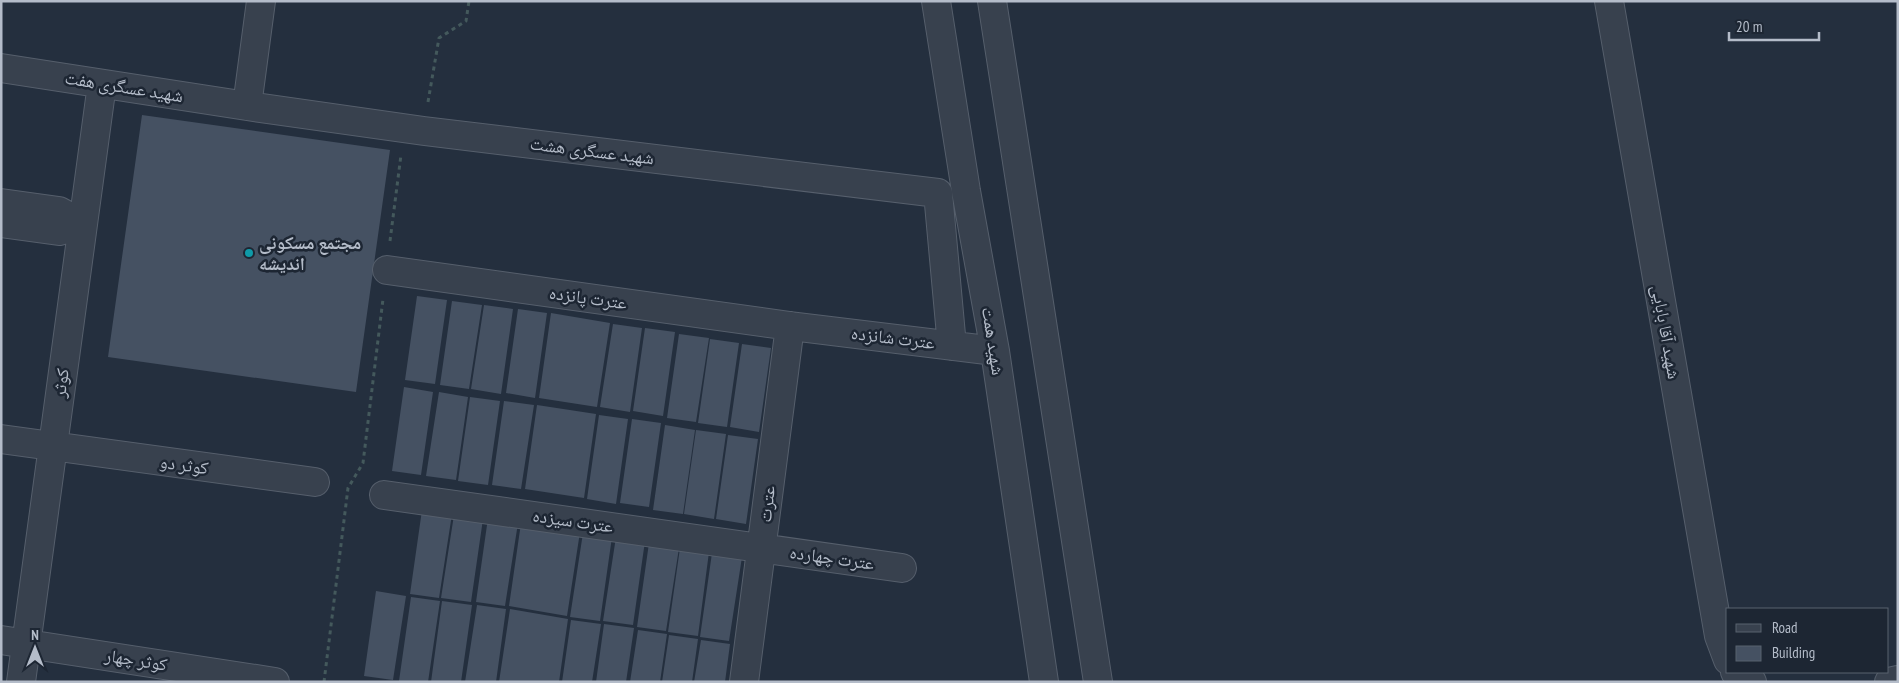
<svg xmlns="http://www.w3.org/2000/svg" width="1899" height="683" viewBox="0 0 1899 683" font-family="'PT Sans Narrow','Noto Naskh Arabic',sans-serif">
<rect width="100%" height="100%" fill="#242f3e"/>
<path fill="#455162" d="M142 115 390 150 356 392 108 357Z
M417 296 447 300 435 384 405 380Z
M452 301 482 305 469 389 440 385Z
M484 305 513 309 501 394 471 389Z
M518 309 547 313 535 398 506 393Z
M551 313 610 323 597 407 539 398Z
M613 324 642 328 630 412 600 407Z
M645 328 675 332 663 416 633 411Z
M679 334 709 338 696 422 667 418Z
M710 339 739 343 727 427 698 423Z
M742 344 771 348 759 432 730 427Z
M404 387 433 392 421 475 392 471Z
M439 392 468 397 456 480 426 476Z
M470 397 500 401 488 485 458 481Z
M504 401 534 405 521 489 492 485Z
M537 405 596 414 584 498 525 489Z
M599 415 628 419 616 504 587 499Z
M632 419 661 423 649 507 620 503Z
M665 425 695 430 683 514 653 510Z
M696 430 726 434 714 519 684 514Z
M728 435 758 439 746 524 716 519Z
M422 510 452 514 439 598 410 594Z
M454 515 483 519 471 602 441 598Z
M488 518 518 523 505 606 476 602Z
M521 523 580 532 567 616 509 606Z
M583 533 612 537 600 621 570 617Z
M616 537 645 541 633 625 603 621Z
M649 543 679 548 666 631 637 627Z
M680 548 709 552 698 636 668 632Z
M712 553 742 557 729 641 700 637Z
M376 591 406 596 393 680 364 676Z
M411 597 440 601 428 682 399 681Z
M442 601 472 605 461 682H431Z
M477 605 506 609 496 682H465Z
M510 609 568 619 559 682H499Z
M571 620 601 624 592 682H562Z
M604 624 634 628 626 682H596Z
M638 630 667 634 660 682H630Z
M669 635 698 639 692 682H662Z
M701 640 730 644 725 682H694Z"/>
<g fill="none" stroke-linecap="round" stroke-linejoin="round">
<defs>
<path id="minor" d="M936 1 966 191 995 351 1044 682
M992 1 1098 682
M1609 1 1719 636 1728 660
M1 68 247 106 424 131 938 193 952 346
M247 106 261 1
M1 203 59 211 83 224 59 231 1 223
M387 270 790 326 995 351
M1 439 315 482
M384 495 902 568
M1 640 275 682
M1735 672 1752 682
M21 682 102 84
M744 682 790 326
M1889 682 1898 680"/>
</defs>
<use href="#minor" stroke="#565f6c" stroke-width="30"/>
<path stroke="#44595c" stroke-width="3" stroke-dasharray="4 4" stroke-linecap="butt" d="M428 102 439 38 466 21 469 1
M390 241 401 155
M324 682 348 488 363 463 383 299"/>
<use href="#minor" stroke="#38414e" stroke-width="28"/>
</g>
<circle fill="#0f9aa8" stroke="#1d2633" stroke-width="2" cx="249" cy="253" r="5"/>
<g text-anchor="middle" stroke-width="5" stroke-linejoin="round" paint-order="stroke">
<g font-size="18" fill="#b4bcc9" stroke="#1d2633">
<text transform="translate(124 87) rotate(9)" y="6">شهید عسگری هفت</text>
<text transform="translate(592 151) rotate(7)" y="6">شهید عسگری هشت</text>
<text transform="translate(588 298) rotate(8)" y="6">عترت پانزده</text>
<text transform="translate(1666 332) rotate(80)" y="6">شهید آقا بابایی</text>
<text transform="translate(893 338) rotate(7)" y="6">عترت شانزده</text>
<text transform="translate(993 341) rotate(81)" y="6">شهید همت</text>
<text transform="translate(61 383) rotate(-82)" y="6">کوثر</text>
<text transform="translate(184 465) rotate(8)" y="6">کوثر دو</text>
<text transform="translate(767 504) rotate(-83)" y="6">عترت</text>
<text transform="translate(573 521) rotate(8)" y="6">عترت سیزده</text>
<text transform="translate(832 558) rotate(8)" y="6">عترت چهارده</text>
<text transform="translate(136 660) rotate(9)" y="6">کوثر چهار</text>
</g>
<g font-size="18" font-weight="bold" fill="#b4bcc9" stroke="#1d2633" text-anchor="start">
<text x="259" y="249">مجتمع مسکونی<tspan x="259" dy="21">اندیشه</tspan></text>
</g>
</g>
<rect width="1899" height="683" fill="none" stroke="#b4bcc9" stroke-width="5"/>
<rect x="1726" y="608" width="162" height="65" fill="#1d2633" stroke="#59626f"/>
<rect x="1736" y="624" width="25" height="8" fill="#38414e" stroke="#59626f"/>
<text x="1772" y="633" font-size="15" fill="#b4bcc9">Road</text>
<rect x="1736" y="646" width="25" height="15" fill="#455162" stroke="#59626f"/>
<text x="1772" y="658" font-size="15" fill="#b4bcc9">Building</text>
<g transform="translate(35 648)" stroke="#1d2633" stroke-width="4" paint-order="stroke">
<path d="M0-4L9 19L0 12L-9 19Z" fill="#b4bcc9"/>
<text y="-8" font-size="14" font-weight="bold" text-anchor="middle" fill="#b4bcc9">N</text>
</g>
<path d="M1729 32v8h90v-8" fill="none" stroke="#b4bcc9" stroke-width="2.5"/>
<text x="1736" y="32" font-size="15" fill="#b4bcc9" stroke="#1d2633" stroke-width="4" paint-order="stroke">20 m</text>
</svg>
